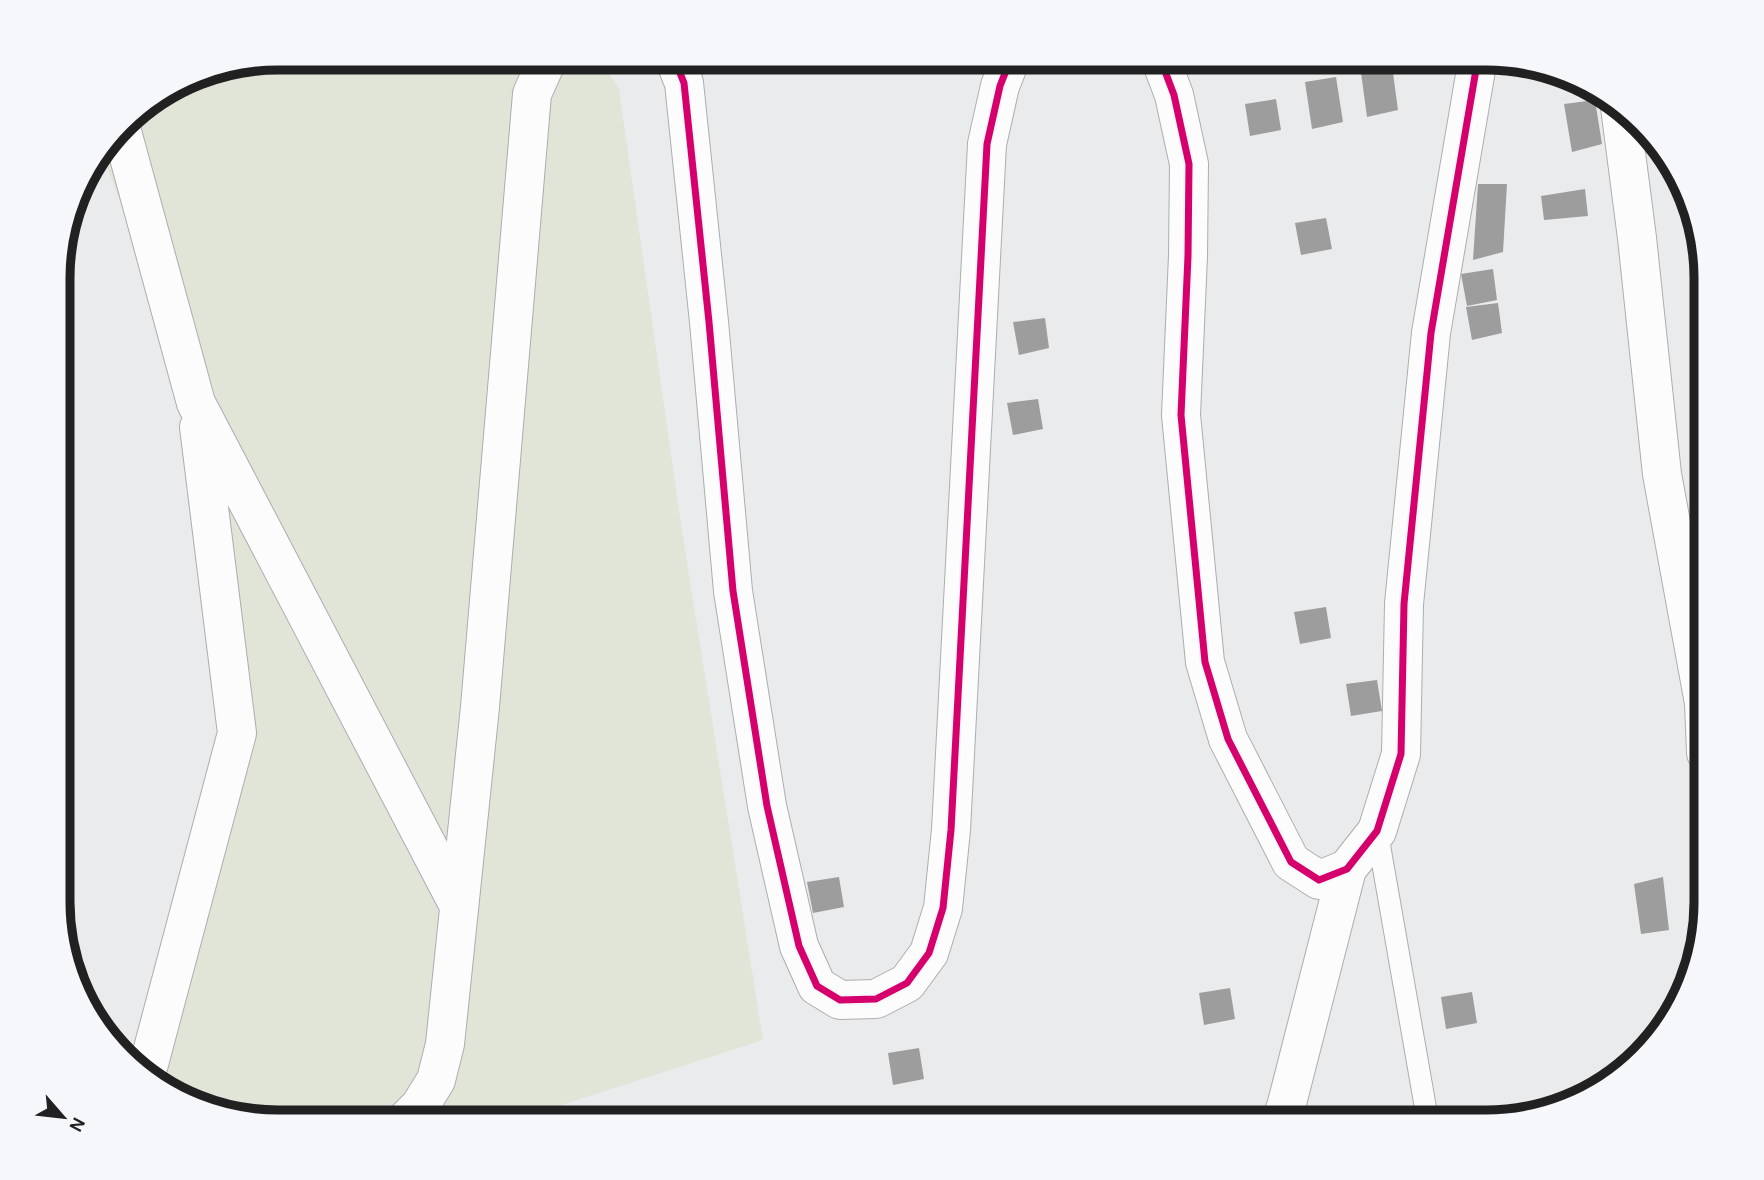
<svg xmlns="http://www.w3.org/2000/svg" width="1764" height="1180" viewBox="0 0 1764 1180" font-family="Karla,sans-serif">
<rect width="100%" height="100%" fill="#eaebed"/>
<path fill="#e1e5d8" d="M278 58H599L619 89 682 531 763 1040 509 1122H278L208 1111 155 1085 244 758 204 429 102 153 132 113 194 74Z"/>
<path fill="#9d9d9e" d="M1359 58H1391L1398 110 1367 117Z
M1336 77 1343 122 1312 129 1305 82Z
M1276 99 1281 130 1250 136 1245 104Z
M1595 100 1602 144 1572 152 1564 104Z
M1478 184H1507L1503 252 1473 260Z
M1585 189 1588 216 1544 220 1541 196Z
M1326 218 1332 249 1301 255 1295 223Z
M1493 269 1497 300 1467 306 1461 274Z
M1498 303 1502 333 1472 340 1466 307Z
M1045 318 1049 348 1019 355 1013 322Z
M1038 399 1043 429 1013 435 1007 403Z
M1326 607 1331 638 1300 644 1294 612Z
M1377 680 1382 711 1351 716 1346 684Z
M839 877 844 907 813 913 807 882Z
M1663 877 1669 930 1641 934 1634 884Z
M1230 988 1235 1019 1204 1025 1199 993Z
M1472 992 1477 1023 1446 1029 1441 997Z
M919 1048 924 1079 893 1085 888 1053Z"/>
<g fill="none" stroke-linecap="round" stroke-linejoin="round">
<defs>
<path id="service" d="M1377 831 1428 1122"/>
<path id="minor" d="M674 58 684 83 709 322 733 591 767 806 799 946 817 986 840 1000 876 999 907 983 929 953 943 908 951 830 987 144 1000 86 1011 58
M1160 58 1174 95 1189 164 1188 256 1181 415 1205 662 1228 739 1291 862 1319 880 1347 869 1377 831 1401 754 1404 604 1431 333 1478 58
M1620 107 1637 238 1662 474 1704 703 1706 753
M121 128 196 403 459 906
M146 1075 237 733 199 427
M404 1122 420 1106 436 1080 445 1044 480 707 532 94 548 58
M1280 1122 1286 1107 1347 869"/>
</defs>
<use href="#service" stroke="#acadaf" stroke-width="23"/>
<use href="#minor" stroke="#acadaf" stroke-width="40"/>
<use href="#service" stroke="#fcfcfc" stroke-width="21"/>
<use href="#minor" stroke="#fcfcfc" stroke-width="38"/>
<defs>
<path id="cycleway" d="M674 58 684 83 709 322 733 591 767 806 799 946 817 986 840 1000 876 999 907 983 929 953 943 908 951 830 987 144 1000 86 1011 58
M1160 58 1174 95 1189 164 1188 256 1181 415 1205 662 1228 739 1291 862 1319 880 1347 869 1377 831 1401 754 1404 604 1431 333 1478 58"/>
</defs>
<use href="#cycleway" stroke="#f6f7fb" stroke-width="11"/>
<use href="#cycleway" stroke="#d6006c" stroke-width="7"/>
</g>
<path d="M0 0H1764V1180H0ZM278 70H1486A208 208 0 0 1 1694 278V902A208 208 0 0 1 1486 1110H278A208 208 0 0 1 70 902V278A208 208 0 0 1 278 70Z" fill="#f6f7fb" fill-rule="evenodd"/>
<path fill="none" stroke="#212122" stroke-width="9" d="M278 70H1486A208 208 0 0 1 1694 278V902A208 208 0 0 1 1486 1110H278A208 208 0 0 1 70 902V278A208 208 0 0 1 278 70Z"/>
<g transform="translate(63 1117) rotate(118)" stroke="#f6f7fb" stroke-width="5" paint-order="stroke">
<path d="M0-5L12 26L0 18L-12 26Z" fill="#212122"/>
<text y="-10" font-size="19" font-weight="bold" text-anchor="middle" fill="#212122">N</text>
</g>
</svg>
